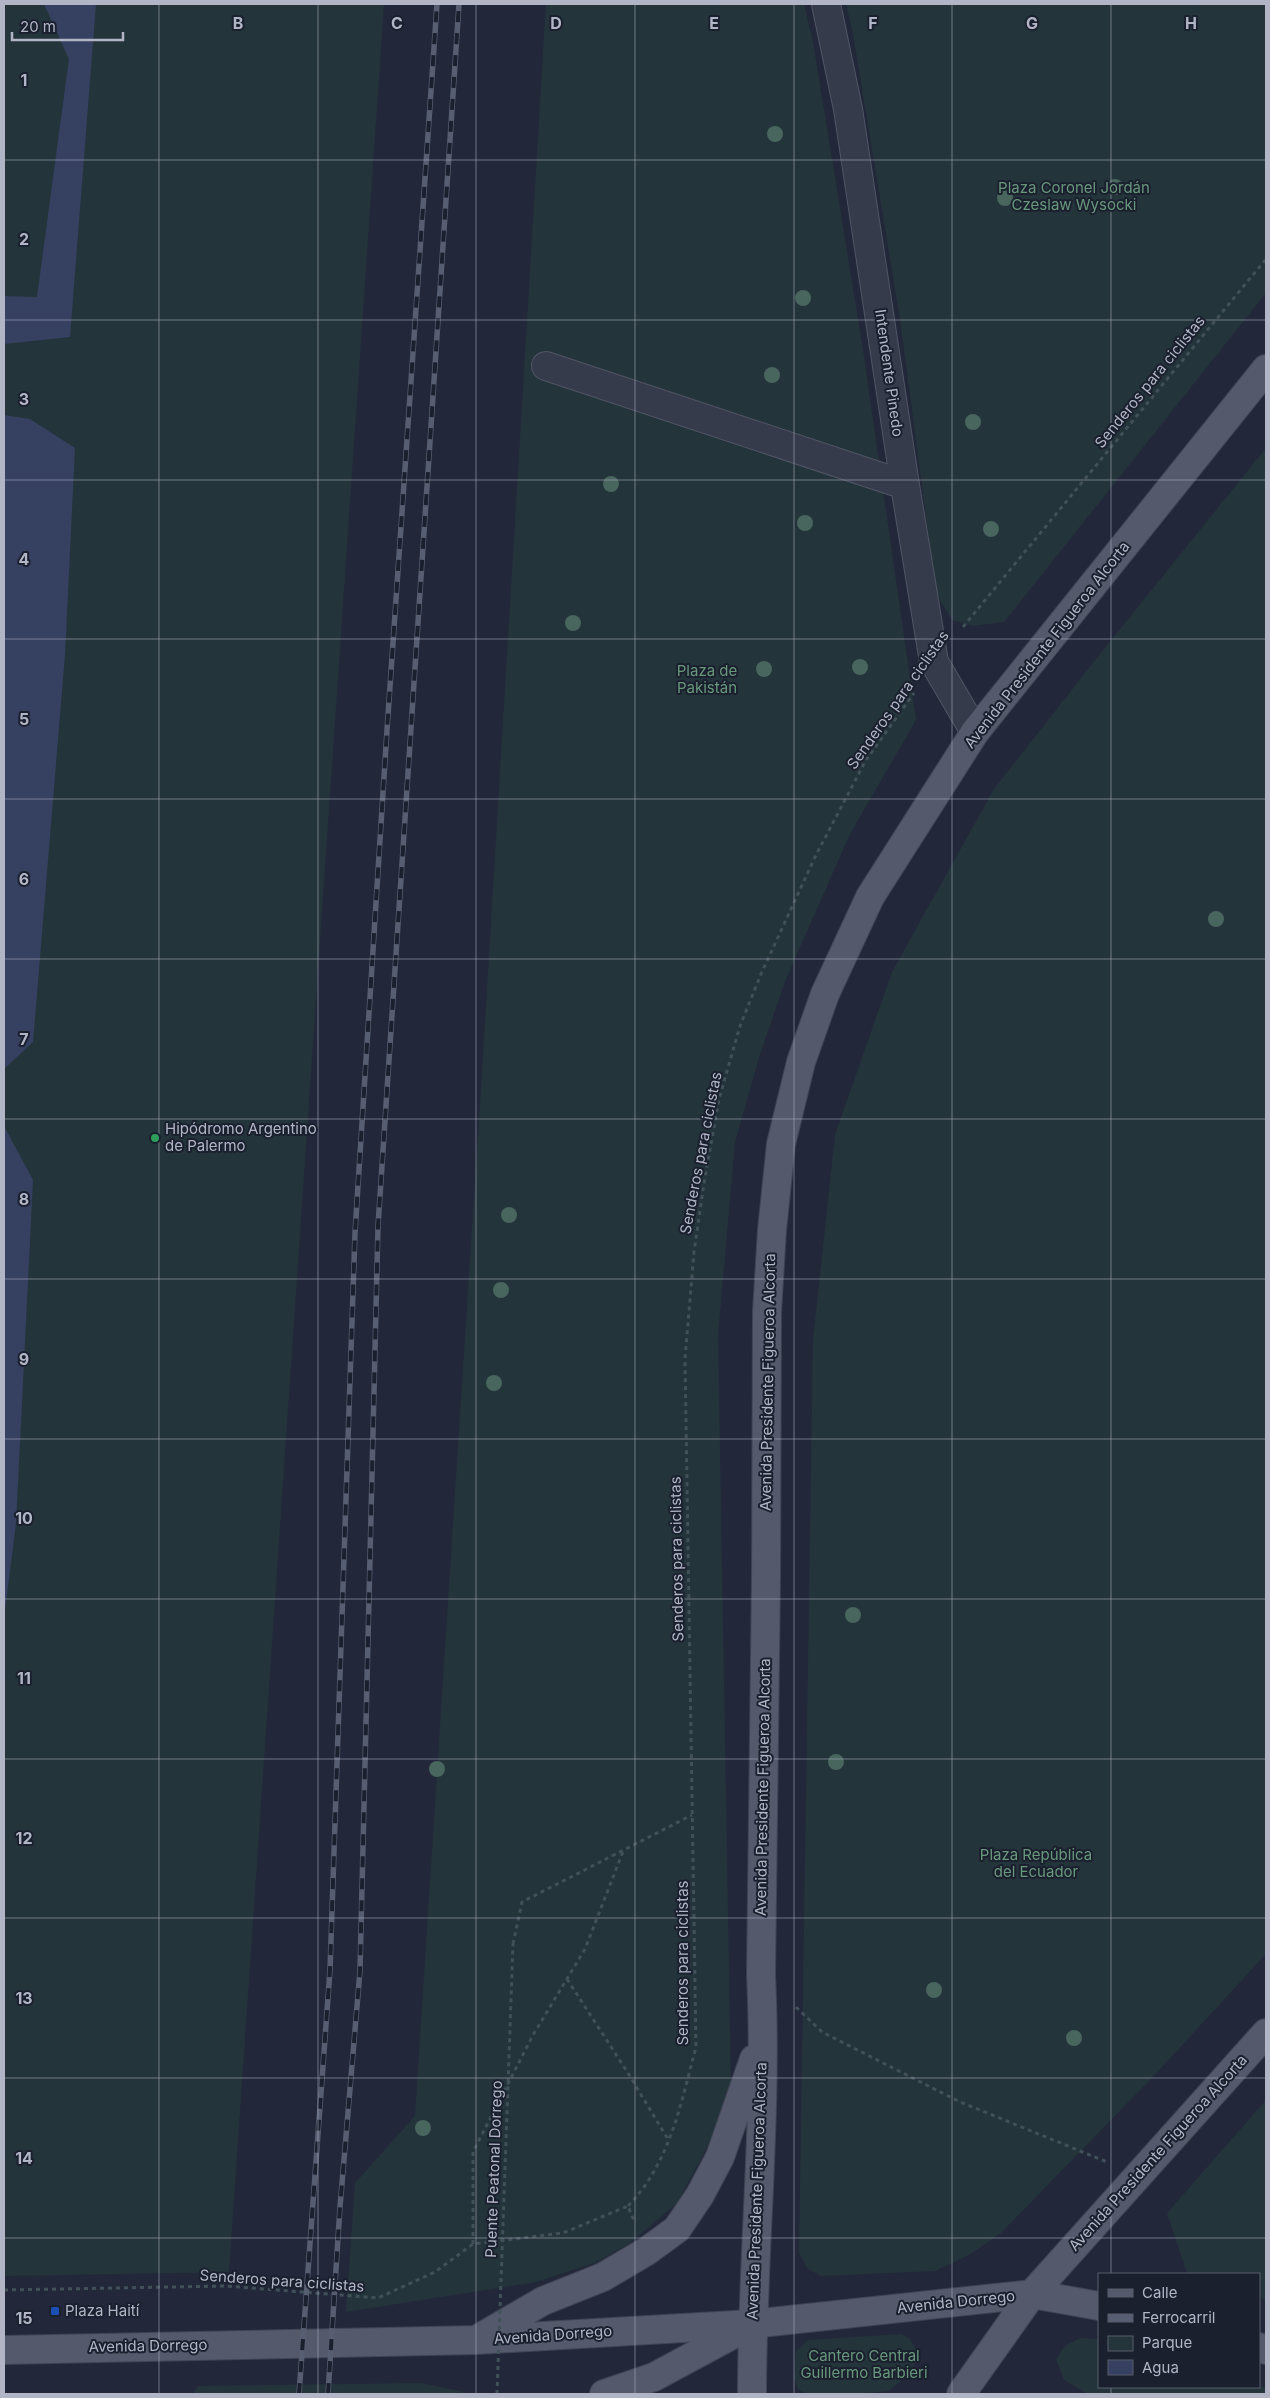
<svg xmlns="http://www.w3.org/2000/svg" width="1270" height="2398" viewBox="0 0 1270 2398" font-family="Inter,sans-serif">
<rect width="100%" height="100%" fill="#22283a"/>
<path fill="#24343b" d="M4 4H384L229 2272 4 2276Z
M546 4H804L813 42 863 350 916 720 850 834 786 979 760 1054 735 1142 718 1335 731 2090 709 2144 676 2204 630 2243 594 2263 536 2282 346 2312 355 2183 415 2116 482 1073Z
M846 4H1266V293L1004 622 973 626 952 620 936 593 900 319 853 34Z
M1266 448V1954L1150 2080 1001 2233 969 2255 935 2271 821 2276 808 2269 799 2253 813 1340 835 1135 892 972 994 789 1092 664Z
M1266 2100V2300L1259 2297V2274L1187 2273 1167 2213Z
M902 2334 910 2339 917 2351 916 2362 907 2375 889 2391 858 2394H807L798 2389 794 2377 796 2351 808 2340Z
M1081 2338 1099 2339V2387L1259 2386 1266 2388V2394H1088L1064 2380 1056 2359 1066 2345Z
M421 2383 464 2392 460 2394H193L198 2386Z"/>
<path fill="#364061" d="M44 4H96L70 337 4 344V296L37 297 69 59Z
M4 415 30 419 75 448 65 655 33 1042 5 1068 4 1093Z
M4 1126 33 1180 16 1523 4 1618Z"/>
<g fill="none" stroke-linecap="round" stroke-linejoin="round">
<defs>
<path id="minor" d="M826 4 848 109 905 485 934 662 975 732
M546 366 905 485"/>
<path id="major" d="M481 2337 543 2301 603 2277 647 2251 677 2229 700 2195 720 2157 754 2059
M1259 2347 1266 2350
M4 2350 476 2340 752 2324 1032 2294 1099 2306
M604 2394 654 2377 745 2328
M752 2394C752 2255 768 2113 761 1975L766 1578 767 1312 772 1230 781 1144 801 1062 825 994 870 897 975 732 1266 369
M961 2394 1032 2294 1266 2033"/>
</defs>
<use href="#minor" stroke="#515565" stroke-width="30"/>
<use href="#major" stroke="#3f4453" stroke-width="30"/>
<path stroke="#425159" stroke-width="3" stroke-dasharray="4 4" stroke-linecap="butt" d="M963 627 1266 259
M513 1944 522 1902 692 1815
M567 1979 628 2073 669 2141
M796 2007 822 2032 958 2101 1107 2162
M628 2206C670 2163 681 2103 696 2047L685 1359 694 1252 704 1183 719 1099 740 1026 761 974 815 857 866 760 914 693
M473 2244V2152L533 2035 585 1949 624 1849
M4 2290 226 2286 378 2298 435 2272 473 2244 563 2233 628 2206 634 2221"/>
<use href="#minor" stroke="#363b4b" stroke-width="28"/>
<use href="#major" stroke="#54596b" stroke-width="28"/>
<defs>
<path id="rail" d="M299 2394 330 1970 355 1233 387 730 437 4
M328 2394 340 2207 360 1971 378 1226 459 4"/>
</defs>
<use href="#rail" stroke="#585e72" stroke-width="5.5"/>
<use href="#rail" stroke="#1b202f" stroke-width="4" stroke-dasharray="11" stroke-linecap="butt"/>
<path stroke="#425159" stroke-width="3" stroke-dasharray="4 4" stroke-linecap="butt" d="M497 2394 513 1944"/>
</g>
<g fill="#48655e">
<circle cx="775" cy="134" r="8"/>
<circle cx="1115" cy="187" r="8"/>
<circle cx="1005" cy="198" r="8"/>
<circle cx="803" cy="298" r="8"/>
<circle cx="772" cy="375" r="8"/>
<circle cx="973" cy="422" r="8"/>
<circle cx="611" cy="484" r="8"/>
<circle cx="805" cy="523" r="8"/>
<circle cx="991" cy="529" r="8"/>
<circle cx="573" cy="623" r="8"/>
<circle cx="860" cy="667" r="8"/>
<circle cx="764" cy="669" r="8"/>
<circle cx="1216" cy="919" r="8"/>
<circle cx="509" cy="1215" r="8"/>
<circle cx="501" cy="1290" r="8"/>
<circle cx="494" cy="1383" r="8"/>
<circle cx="853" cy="1615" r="8"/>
<circle cx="836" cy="1762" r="8"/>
<circle cx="437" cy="1769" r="8"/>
<circle cx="934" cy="1990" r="8"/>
<circle cx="1074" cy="2038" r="8"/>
<circle cx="423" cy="2128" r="8"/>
</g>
<path fill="none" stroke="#b1b5c6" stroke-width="1" stroke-opacity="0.55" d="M159 4V2394M318 4V2394M476 4V2394M635 4V2394M794 4V2394M952 4V2394M1111 4V2274M4 160H1266M4 320H1266M4 480H1266M4 639H1266M4 799H1266M4 959H1266M4 1119H1266M4 1279H1266M4 1439H1266M4 1599H1266M4 1759H1266M4 1918H1266M4 2078H1266M4 2238H1266M1111 2387V2394"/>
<circle fill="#2e9e5b" stroke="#1b202f" stroke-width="2" cx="155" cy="1138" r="5"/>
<rect fill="#1a4fb4" stroke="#1b202f" stroke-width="2" x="50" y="2306" width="10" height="10" rx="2.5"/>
<g text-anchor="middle" stroke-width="4" stroke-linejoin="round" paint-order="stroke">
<g font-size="15" fill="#68977c" stroke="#1b202f">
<text x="1074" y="193">Plaza Coronel Jordán<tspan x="1074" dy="17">Czeslaw Wysocki</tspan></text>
<text x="707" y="676">Plaza de<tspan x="707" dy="17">Pakistán</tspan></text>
<text x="1036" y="1860">Plaza República<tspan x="1036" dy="17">del Ecuador</tspan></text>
<text x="864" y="2361">Cantero Central<tspan x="864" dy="17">Guillermo Barbieri</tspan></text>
</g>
<g font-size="15" fill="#b1b5c6" stroke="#1b202f">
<text transform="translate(889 373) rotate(82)" y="5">Intendente Pinedo</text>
<text transform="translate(1150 382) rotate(-51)" y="5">Senderos para ciclistas</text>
<text transform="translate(1047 645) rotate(-52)" y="5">Avenida Presidente Figueroa Alcorta</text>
<text transform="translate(898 700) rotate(-55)" y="5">Senderos para ciclistas</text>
<text transform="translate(701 1153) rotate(-79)" y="5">Senderos para ciclistas</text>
<text transform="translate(768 1382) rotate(-89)" y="5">Avenida Presidente Figueroa Alcorta</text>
<text transform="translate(677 1559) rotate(-91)" y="5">Senderos para ciclistas</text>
<text transform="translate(763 1787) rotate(-89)" y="5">Avenida Presidente Figueroa Alcorta</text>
<text transform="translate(683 1963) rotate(-90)" y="5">Senderos para ciclistas</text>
<text transform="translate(1158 2153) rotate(-48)" y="5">Avenida Presidente Figueroa Alcorta</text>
<text transform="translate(494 2169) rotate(-88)" y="5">Puente Peatonal Dorrego</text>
<text transform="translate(757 2191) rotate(-88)" y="5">Avenida Presidente Figueroa Alcorta</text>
<text transform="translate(282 2281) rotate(4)" y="5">Senderos para ciclistas</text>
<text transform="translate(956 2302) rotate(-6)" y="5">Avenida Dorrego</text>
<text transform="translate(553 2335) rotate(-4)" y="5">Avenida Dorrego</text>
<text transform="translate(148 2346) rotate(-1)" y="5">Avenida Dorrego</text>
</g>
<g font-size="15" fill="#b1b5c6" stroke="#1b202f" text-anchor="start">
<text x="165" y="1134">Hipódromo Argentino<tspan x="165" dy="17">de Palermo</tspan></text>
<text x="65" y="2316">Plaza Haití</text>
</g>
</g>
<g font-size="16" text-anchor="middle" font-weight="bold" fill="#b1b5c6" stroke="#1b202f" stroke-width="4" stroke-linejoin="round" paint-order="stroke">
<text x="238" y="29">B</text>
<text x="397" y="29">C</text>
<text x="556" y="29">D</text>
<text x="714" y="29">E</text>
<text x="873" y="29">F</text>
<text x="1032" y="29">G</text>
<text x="1191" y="29">H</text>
<text x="24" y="86">1</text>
<text x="24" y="245">2</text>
<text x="24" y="405">3</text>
<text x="24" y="565">4</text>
<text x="24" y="725">5</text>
<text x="24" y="885">6</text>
<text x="24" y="1045">7</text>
<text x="24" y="1205">8</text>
<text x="24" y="1365">9</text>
<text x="24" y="1524">10</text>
<text x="24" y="1684">11</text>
<text x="24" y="1844">12</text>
<text x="24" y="2004">13</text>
<text x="24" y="2164">14</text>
<text x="24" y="2324">15</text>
</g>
<rect width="1270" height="2398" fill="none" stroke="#b1b5c6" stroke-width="10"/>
<rect x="1098" y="2273" width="162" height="115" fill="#1b202f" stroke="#575c6b"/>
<rect x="1108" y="2289" width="25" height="8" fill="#54596b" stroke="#575c6b"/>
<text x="1142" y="2298" font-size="15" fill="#b1b5c6">Calle</text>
<rect x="1108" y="2314" width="25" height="8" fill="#585e72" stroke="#575c6b"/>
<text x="1142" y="2323" font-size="15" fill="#b1b5c6">Ferrocarril</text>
<rect x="1108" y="2336" width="25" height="15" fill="#24343b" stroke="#575c6b"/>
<text x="1142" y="2348" font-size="15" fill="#b1b5c6">Parque</text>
<rect x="1108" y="2360" width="25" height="15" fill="#364061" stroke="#575c6b"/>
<text x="1142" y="2373" font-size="15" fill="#b1b5c6">Agua</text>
<path d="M12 32v8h111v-8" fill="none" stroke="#b1b5c6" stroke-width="2.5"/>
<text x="20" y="32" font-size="15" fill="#b1b5c6" stroke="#1b202f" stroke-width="4" paint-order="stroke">20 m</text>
</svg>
